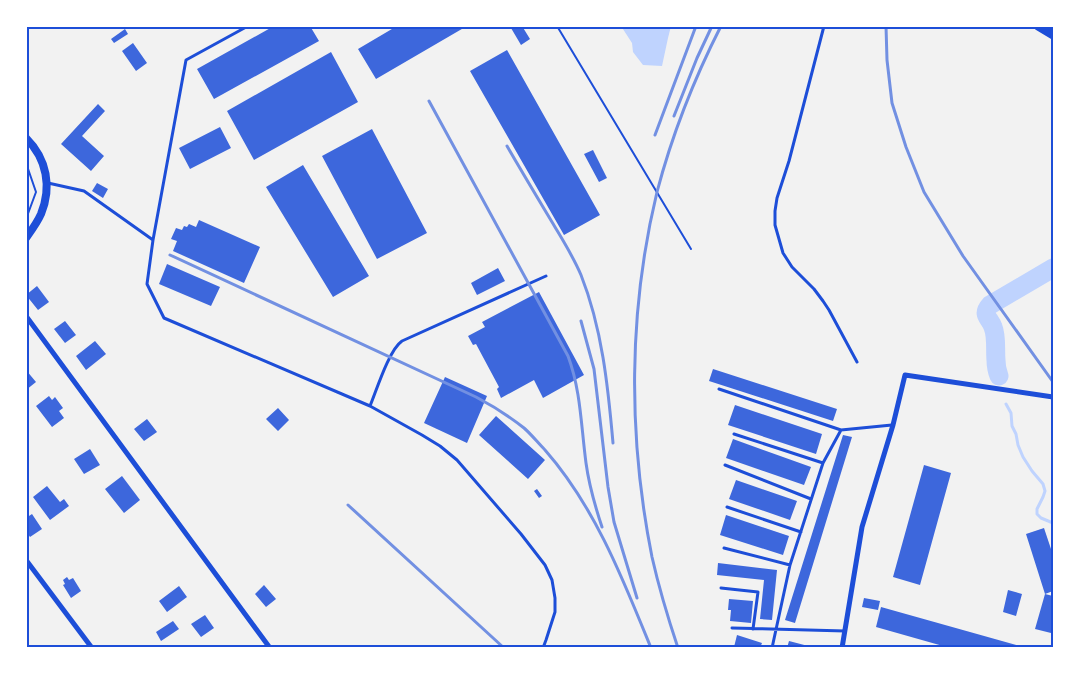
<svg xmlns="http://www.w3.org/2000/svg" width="1079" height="674" viewBox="0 0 1079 674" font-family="'PT Sans',sans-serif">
<rect width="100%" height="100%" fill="#f2f2f2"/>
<path fill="#bfd3fe" d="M621 26H671L668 38 662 66 643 65 633 52 632 43Z"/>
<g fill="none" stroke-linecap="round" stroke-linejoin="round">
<path stroke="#bfd3fe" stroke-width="3" d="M1006 404 1011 413 1012 426 1016 434 1018 445 1023 457 1032 471 1043 484 1045 491 1043 497 1037 509V514L1041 518 1053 523"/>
<path stroke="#bfd3fe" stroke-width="19" d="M999 376C997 371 996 366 996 360 995 350 997 337 993 327 990 318 981 315 990 305L1053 268"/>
</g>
<path fill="#3d67dc" d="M274 26H310L319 41 214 99 197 69Z
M397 26H467L376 79 358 49Z
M514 26H522L530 39 521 45 511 28Z
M125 29 128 34 114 43 111 39Z
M133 43 147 63 136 71 122 51Z
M507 50 600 215 564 235 470 71Z
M331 52 358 102 254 160 227 111Z
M98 104 105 111 82 136 104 156 91 171 61 144Z
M220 127 231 148 190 169 179 148Z
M372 129 427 233 377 259 322 156Z
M593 150 607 178 599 182 584 154Z
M303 165 369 276 333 297 266 187Z
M97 183 108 189 103 198 92 191Z
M199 220 260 247 244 283 173 251 177 241 171 239 176 228 182 230 184 226 187 227 189 224 196 227Z
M167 264 220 287 211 306 159 284Z
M498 268 505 281 477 295 471 283Z
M37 286 49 302 38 310 26 295Z
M539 292 584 375 543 398 534 380 501 398 497 389 499 387 476 344 473 345 468 336 485 327 482 322Z
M65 321 76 335 65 343 54 329Z
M95 341 106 354 86 370 76 356Z
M713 369 837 409 833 421 709 381Z
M26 370 36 382 26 390Z
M445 377 487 396 467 443 424 423Z
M49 396 52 400 55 397 63 408 59 411 64 418 52 427 36 406Z
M735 405 822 434 816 454 728 425Z
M278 408 289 420 278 431 266 419Z
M496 416 545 460 528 479 479 435Z
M147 419 157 432 144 441 134 429Z
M843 435 852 437 795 623 785 620Z
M733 439 811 467 804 485 726 458Z
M90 449 100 465 84 474 74 459Z
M924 465 951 473 920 585 893 577Z
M122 476 140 500 124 513 105 489Z
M736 480 797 501 790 520 729 499Z
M47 486 60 502 64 499 69 506 50 520 33 497Z
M537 489 542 496 539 498 534 491Z
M32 514 42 529 30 537 26 531V518Z
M726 515 789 536 783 555 720 535Z
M1044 528 1053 555V591L1045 594 1053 596V629L1051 633 1035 629 1045 594 1026 534Z
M718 563 777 570 772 620 760 619 764 580 717 575Z
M67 577 69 580 73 578 81 591 71 598 63 585 65 584 63 580Z
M264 585 276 599 266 607 255 594Z
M179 586 187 597 167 612 159 601Z
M1008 590 1022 594 1016 616 1003 612Z
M864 598 880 601 878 610 862 607Z
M729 599 753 601 751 623 730 621 731 610H728Z
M881 607 1023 647V648H950L876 627Z
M205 615 214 628 201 637 191 624Z
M173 621 179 629 161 641 156 632Z
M737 635 762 643 760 648H737L734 647Z
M789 641 812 647V648H787Z"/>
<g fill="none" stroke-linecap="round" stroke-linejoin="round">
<path stroke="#1d4ed8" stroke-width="2" d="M557 26 691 249
M26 163 36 192 26 219"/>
<path stroke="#1d4ed8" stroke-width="3" d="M248 26 186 60 153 240 147 284 164 318 370 406 422 435 440 446 457 460 521 534 545 565 552 580 555 598V612L546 640 543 648
M824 26 789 161 777 198 775 211V225L783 253 792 267 814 289 823 301 829 310 857 362
M48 183 84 191 153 240
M719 389 841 430
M370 406C377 389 389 350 402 341L546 276
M734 434 823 463
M725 465 811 499
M727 507 801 532
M724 548 790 565
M721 588 758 592 753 629
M732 628 845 631
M772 648 790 565 823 463 841 430 892 425"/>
<path stroke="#1d4ed8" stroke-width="5" d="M26 316 270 648
M26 560 92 648
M842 648 862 527 893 425 905 375 1053 397"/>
<path stroke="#1d4ed8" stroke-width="8" d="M26 138C47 159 52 187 41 214 37 223 31 231 26 238"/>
<path stroke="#1d4ed8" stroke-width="9" d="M1038 26 1053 35"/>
<path stroke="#7290e2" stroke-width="3" d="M886 26 887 60 892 103 906 147 924 192 963 256 1053 382
M429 101 568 356C581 391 581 426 586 463 589 485 595 506 602 527
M674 116 697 58 712 26
M655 135 696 26
M507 146C522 172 537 197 552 222 562 239 573 256 581 275 602 328 608 386 613 443
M170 255 476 397C493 406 509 416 524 428 532 435 538 443 545 450 595 507 623 579 651 648
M581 321 594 369 608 487 614 522 637 598
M348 505 504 648
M678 648C668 618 659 588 652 557 628 437 628 312 657 192 672 135 694 79 721 26"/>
</g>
<rect width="1079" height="674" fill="none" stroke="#ffffff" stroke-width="55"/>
<rect x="28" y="28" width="1024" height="618" fill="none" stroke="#1d4ed8" stroke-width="2"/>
</svg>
